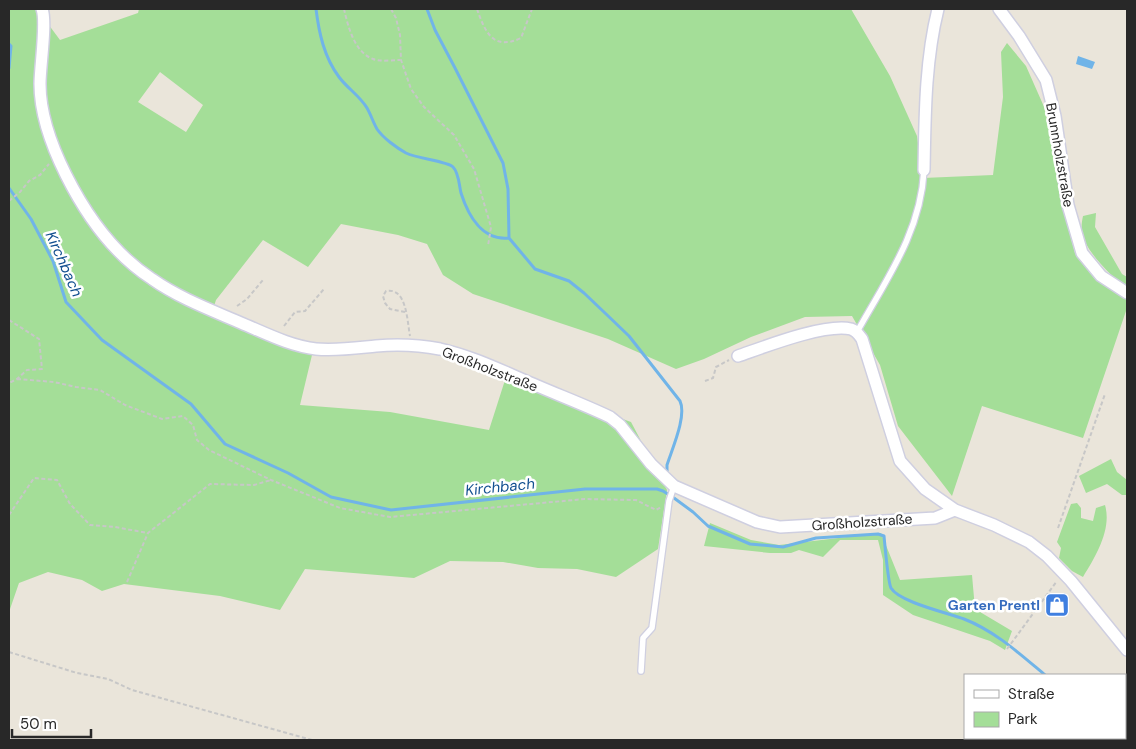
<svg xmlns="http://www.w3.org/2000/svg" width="1136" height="749" viewBox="0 0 1136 749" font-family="'DM Sans',sans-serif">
<rect width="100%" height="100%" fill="#eae5da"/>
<path fill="#a4de98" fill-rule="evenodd" d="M9 9H37L60 40 138 13 139 9H851L890 76 917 136 923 178 993 175 1003 97 1001 52 1007 43 1026 66 1045 109 1067 223 1075 253 1096 276 1127 300V308L1083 438 982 406 952 496 898 426 880 365 852 316 805 317 751 337 704 359 676 369 608 339 473 294 443 275 427 244 398 235 341 224 308 267 263 240 216 300 213 309 312 355 300 405 390 412 489 430 506 377 631 422 667 490 658 549 616 577 577 569 538 568 503 562 450 561 414 578 305 569 280 610 220 596 124 584 102 591 82 580 48 572 19 583 9 612ZM160 72 203 105 186 132 138 102Z
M1096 213 1095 227 1122 274 1127 277V289C1113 278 1084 250 1082 232 1081 227 1082 221 1083 216Z
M1111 459 1117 472 1127 480V495H1122L1107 484 1086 493 1079 476Z
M1077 503 1081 508V518L1093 521 1096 508 1105 505C1112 529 1096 556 1083 577L1072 571 1059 558 1061 548 1057 542 1071 504Z
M710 523 751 540 779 545 881 533 900 580 972 575 975 609 1012 631 1005 650 990 641 913 615 883 595V560L878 540H840L823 557 799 550 791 553H770L704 546Z"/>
<path fill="#70b4e8" d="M1078 56 1095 62 1092 69 1076 64Z"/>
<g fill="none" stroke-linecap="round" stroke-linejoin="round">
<path stroke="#70b4e8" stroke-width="3" d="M316 9C319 33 324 57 339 77 347 88 360 96 367 108 371 115 373 122 377 129 383 138 397 148 406 153 418 159 447 161 453 167 459 173 459 185 461 193 468 215 482 241 509 238
M427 9 435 30 455 68 503 163 508 189 509 238 535 269 569 281 584 293 605 313 629 336 680 401C687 416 672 449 667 465V472
M9 44 11 46 9 68
M9 188 31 219 53 261 66 302 102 340 191 404 225 444 288 473 331 497 391 510 585 489H657L663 491 674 498 693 512 708 526 750 544 783 547 816 538 878 534 884 536C885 546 888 582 891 588 899 602 948 613 964 619 995 631 1020 654 1045 675
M1111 738 1114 740"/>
<defs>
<path id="lane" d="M857 332C886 280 921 232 924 170
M641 671 643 638 652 628 669 501 674 486"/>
<path id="street" d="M42 9C47 22 40 66 40 84 40 114 53 149 66 175 86 215 115 255 152 279 179 298 211 310 241 323 265 333 290 346 316 349 336 351 356 348 376 346 397 344 419 345 440 349 472 356 502 371 533 384 558 395 585 405 610 417L620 425 651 464 674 486 757 522 780 527 935 518 955 510
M999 9 1019 36 1046 80 1055 116 1068 205 1082 253 1101 276 1127 293
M924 170C925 117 925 61 938 9
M738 356C764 347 825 323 851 329 857 331 859 335 862 339L900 461 925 489 955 510 994 525 1029 542 1047 556 1071 581 1127 650"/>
</defs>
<use href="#lane" stroke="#cfcfe0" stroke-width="8"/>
<use href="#street" stroke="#cfcfe0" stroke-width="14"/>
<path stroke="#c7c7c7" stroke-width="2" stroke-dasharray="4 2.5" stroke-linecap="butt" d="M344 9C348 26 354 52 373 59 381 62 392 60 400 60
M391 9 396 18 400 35 401 60 411 89 424 107 454 135 474 169 491 227 488 246
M477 9C485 32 493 51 521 38L532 9
M9 201 20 192 29 181 40 175 49 164
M237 306 247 299 263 280
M405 312 390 309 385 303 383 296 386 291C407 287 407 321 410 336
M9 320 39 339 42 369 27 370 17 379 9 383
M284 326 295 312 305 311 324 289
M17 379 54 382 76 387 100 390 125 405 162 419 183 416 193 425 197 440 209 450 271 480 340 508 390 517 585 499 636 500 656 510 661 507
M705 381 713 378 716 367 729 360
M9 515 34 478 57 480 70 504 90 525 115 527 148 533
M1058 528 1105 394
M9 547V574
M127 582 148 533 210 484 254 485 271 480
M1007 649 1057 581
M9 652 77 673 108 679 132 690 312 740"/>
<use href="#lane" stroke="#fff" stroke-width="5.5"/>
<use href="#street" stroke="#fff" stroke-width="11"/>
</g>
<defs>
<symbol id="shop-square" viewBox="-11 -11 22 22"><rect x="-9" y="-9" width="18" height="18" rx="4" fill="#3f7fe0" stroke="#fff"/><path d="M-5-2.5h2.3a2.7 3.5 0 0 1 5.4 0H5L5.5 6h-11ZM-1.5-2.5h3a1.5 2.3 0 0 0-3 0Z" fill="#fff"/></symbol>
</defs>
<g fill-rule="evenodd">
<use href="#shop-square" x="1043" y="591" width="28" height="28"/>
</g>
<g text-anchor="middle" stroke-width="5" stroke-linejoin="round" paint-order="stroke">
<g font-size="14" fill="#282828" stroke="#fff">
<text transform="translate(1060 155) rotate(80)" y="5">Brunnholzstraße</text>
<text transform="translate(490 369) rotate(21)" y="5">Großholzstraße</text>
<text transform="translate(862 522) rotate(-4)" y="5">Großholzstraße</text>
</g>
<g font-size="14" font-weight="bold" fill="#366cbe" stroke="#fff" text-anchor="end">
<text x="1040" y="610">Garten Prentl</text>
</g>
<g font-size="15" font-style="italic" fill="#135090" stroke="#fff">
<text transform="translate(64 264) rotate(66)" y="5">Kirchbach</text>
<text transform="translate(500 487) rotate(-6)" y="5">Kirchbach</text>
</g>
</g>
<rect width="1136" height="749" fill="none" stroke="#282828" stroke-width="20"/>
<rect x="964" y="674" width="162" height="65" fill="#ffffff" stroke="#a9a9a9"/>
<rect x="974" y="690" width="25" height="8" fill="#ffffff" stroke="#a9a9a9"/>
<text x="1008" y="699" font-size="15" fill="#282828">Straße</text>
<rect x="974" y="712" width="25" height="15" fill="#a4de98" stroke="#a9a9a9"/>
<text x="1008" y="724" font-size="15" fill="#282828">Park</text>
<path d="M12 729v8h79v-8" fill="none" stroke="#282828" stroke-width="2.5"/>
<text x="20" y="729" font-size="15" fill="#282828" stroke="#ffffff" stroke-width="4" paint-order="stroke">50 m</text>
</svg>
